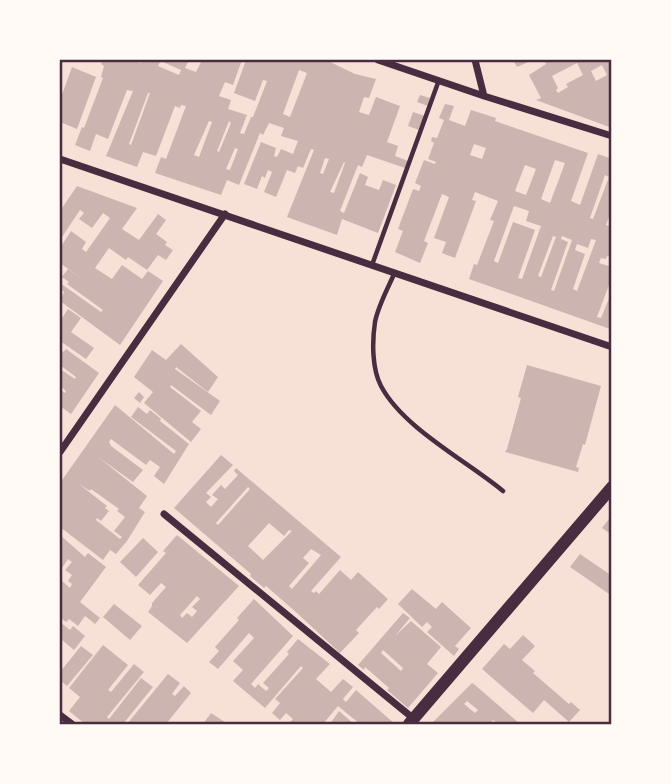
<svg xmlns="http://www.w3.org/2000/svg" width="671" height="784" viewBox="0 0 671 784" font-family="'Fira Sans Condensed',sans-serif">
<rect width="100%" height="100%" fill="#f7e1d7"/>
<path fill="#ccb4b1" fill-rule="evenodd" d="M103 60H132L141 63 142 60H161L158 66 179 75 181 70 163 62 164 60H189L185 68 196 72 202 60H242L233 85 225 82 219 96 231 100 228 109 247 115 240 133 244 134 251 117H253L267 81 263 80 255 101 234 93 246 60H326L355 74 376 79 369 98 364 97 359 112 369 115 376 97 400 106 387 142 398 146 395 156 408 161 405 168 367 155 362 167 358 165 340 211 344 213 360 173 368 177 365 185 379 190 383 180 396 185 378 233 342 219 337 235 287 217 314 150 311 149 303 168 298 166 295 173 287 170 276 197 264 192 272 172 268 170 265 178 262 176 257 189 244 184 261 142 276 148 274 156 277 157 281 149 293 154 298 141 281 136 284 128 269 123 263 135 260 133 239 185 227 180 221 195 155 173 161 157 166 159 186 106 181 105 180 108 175 106 156 156 143 152 137 167 106 156 133 91 127 90 108 139 96 134 90 151 75 145 82 127 84 128 103 78 101 77 104 66 101 64ZM299 70 307 73 290 117 283 114ZM148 93H150L131 145 129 144ZM209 121 212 122 199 157 194 155ZM229 121 231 123 219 152 217 151ZM235 148 238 149 230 170 226 169ZM325 158 329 159 323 174 320 173ZM344 162 345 163 334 193 330 192Z
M513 60H533L517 67Z
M544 60H612V128L536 100 541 98 529 75 546 64ZM577 63 583 75 566 84 568 87 558 93 556 90 558 88 552 76ZM602 65 607 75 596 81 591 71Z
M72 67 96 77 77 129 60 122V100Z
M420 95 430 98 428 106 417 102Z
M445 104 454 106 449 120 465 126 471 110 496 118 495 121 588 153 571 201 580 205 598 154 612 159V209L606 225 609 226 612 222V257L607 256 606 259 601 258 599 263 612 267V277L597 317 601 318 612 291 610 329 469 279 474 264 477 265 494 221 490 220 498 201 475 192 472 200 476 201 455 258 442 253 446 242 434 238 449 197 442 194 424 241 428 243 420 263 395 252 403 231 398 229 413 189 419 191 421 186 415 183 424 160 435 164 436 162 428 159 434 143 431 141 432 137 437 138 444 120 439 118ZM474 144 486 148 482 159 470 155ZM555 160 565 163 550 203 541 199ZM525 165 536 169 526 195 515 191ZM605 175 609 177 593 219 590 218ZM514 206 529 211 526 221 541 226 522 279 518 278 535 230 513 222 498 263 494 261ZM553 236 556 237 541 277 538 276ZM562 236 572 240 554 291 551 290 568 242 561 239ZM591 239 596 240 577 291 573 289 585 254 575 250 577 244 588 248Z
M413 112 425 116 419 130 408 126Z
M77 186 137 208 122 229 139 240 158 214 166 220 156 234 167 242 165 245 173 250 166 260 158 255 147 270 128 257 126 260 109 248 95 268 112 279 122 265 142 279 148 271 163 281 120 345 60 301 64 292 60 288V283L101 312 103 310 67 284 69 282 62 277 68 269 92 286 60 263V248L71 231 86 242 82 249 86 252 110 218 103 213 92 228 79 219 84 213 80 210 60 240V211Z
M68 309 81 318 71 332 94 348 86 359 60 341V321Z
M181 344 218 377 208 392 176 367 175 369 220 401 211 415 171 385 170 387 201 411 192 422 201 429 191 442 144 403 153 392 134 377 152 350 166 360Z
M60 349 63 352 66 349 99 373 71 414 60 406V389L65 393 66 391 60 386V369L75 379 76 377 60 365Z
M527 365 601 386 585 445 583 444 576 467 579 468 578 472 505 452 507 449 521 398 518 397Z
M139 392 144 397 140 403 134 398Z
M115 405 174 454 176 451 131 417 138 407 147 414 150 410 161 419 160 421 189 444 164 484 154 476 160 467 150 460 146 465 111 439 109 442 111 446 143 470 133 482 98 457 147 496 139 508 145 512 127 541 116 554 110 550 103 560 60 527V483ZM79 484 90 491 91 489 119 509 117 511 125 517 114 531 122 537 120 539 96 520 97 518 101 521 109 511 105 508 107 506Z
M221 455 233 465 206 493 211 497 206 502 211 507 218 499 212 495 221 485 225 489 238 475 234 471 236 468 341 557 311 591 314 593 316 591 319 594 340 570 351 580 358 572 388 599 379 609 377 607 356 630 359 633 340 653 297 613 266 586 264 588 250 576 251 574 174 508ZM248 487 250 489 218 525 216 523ZM269 523 284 536 289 530 292 531 263 560 248 546ZM311 549 321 555 292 589 289 586 309 563 303 558Z
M612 515V535L602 528Z
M60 535 85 557 88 553 106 567 80 602 100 618 95 624 85 616 78 626 69 619 66 622 61 618 60 620V579L70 588 72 584 68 581 72 575 65 570 72 562 68 559 60 571Z
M177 535 239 586 187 643 148 612 152 606V603L166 587 161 583 150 595 138 585 166 553 163 551ZM197 596 200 599 192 607 197 611 192 617 187 613 182 618 180 615Z
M143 538 158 552 136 577 120 562Z
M580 554 612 576V596L570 567Z
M412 589 436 609 442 602 471 628 455 646 459 649 454 656 427 632 432 627 427 622 422 627 398 604Z
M254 599 293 636 251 684 255 688 258 684 266 691 269 688 263 683 289 654 287 652 298 639 330 664 316 679 331 692 343 679 353 687 343 699 346 702 356 690 395 724H360L338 706 323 724H288L293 719 286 713 280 720 272 713 280 703 275 699 303 668 301 666 265 708 233 681 243 670 233 661 254 638 249 633 218 669 209 662 219 651 215 647 239 620 237 618Z
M114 604 142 626 130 640 103 617Z
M403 613 410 618 395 636 411 621 441 647 427 664 438 673 408 708 387 690 389 688 365 667 364 670 358 665ZM383 650 403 668 401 671 381 653Z
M60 622 70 630 73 626 85 636 74 650 62 640 60 643Z
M523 635 535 646 522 660 535 671 533 673 569 704 571 702 580 710 569 722 544 700 533 713 482 669 504 644 510 649Z
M103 645 128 665 108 690 111 692 134 664 144 672 107 717 109 719 141 678 153 687 123 724H85L69 711 80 697 69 688Z
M81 646 93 655 67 686 60 680V672Z
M168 674 180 683 172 694 175 696 184 686 191 693 166 724H127Z
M472 683 475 685 520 724H499L493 720 491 722 495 724H431ZM467 701 478 710 475 713 464 704Z
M339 711 354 724H330Z
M211 713 228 724H203Z"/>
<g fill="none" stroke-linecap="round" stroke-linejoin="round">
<path stroke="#4a2c40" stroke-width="4.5" d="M372 265 439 80
M395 272C388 288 378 306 375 322 372 342 372 369 381 386 403 428 467 461 503 491"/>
<path stroke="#4a2c40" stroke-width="7" d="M378 60 484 96 612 136
M475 60 484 96
M60 159 612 347
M60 452 225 214
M164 514 414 719
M60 715 72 724"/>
<path stroke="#4a2c40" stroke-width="12" d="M409 724 612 487"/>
</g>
<rect width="671" height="784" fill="none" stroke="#fffaf5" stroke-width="122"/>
<rect x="61" y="61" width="549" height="662" fill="none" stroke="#4a2c40" stroke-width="2.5"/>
</svg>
